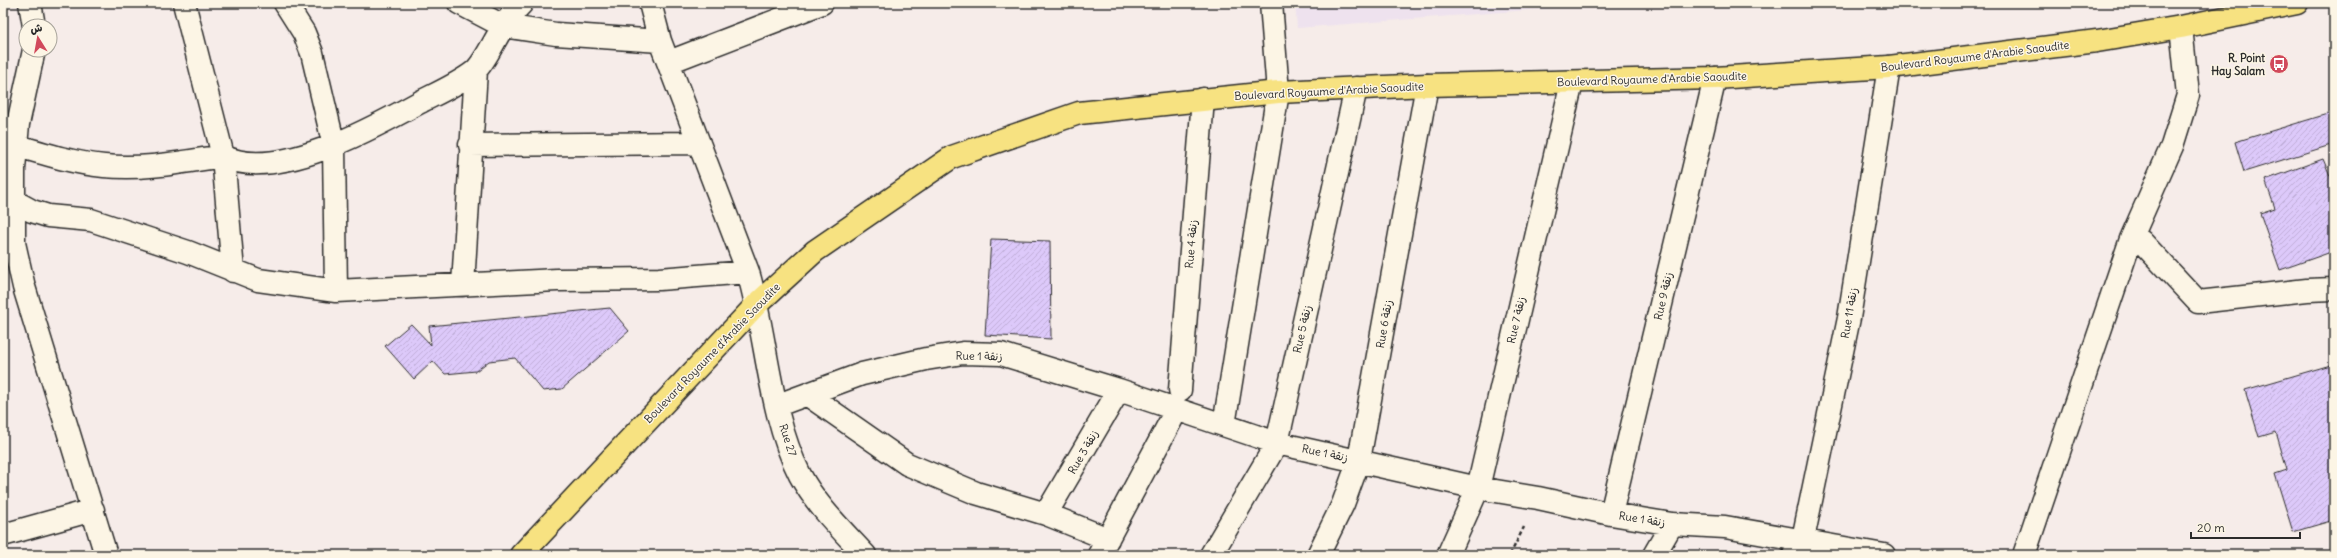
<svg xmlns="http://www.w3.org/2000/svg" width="2337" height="558" viewBox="0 0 2337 558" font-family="Delius,'Playpen Sans Arabic',sans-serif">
<defs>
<pattern id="building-hatch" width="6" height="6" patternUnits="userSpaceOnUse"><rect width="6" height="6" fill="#ddc9fa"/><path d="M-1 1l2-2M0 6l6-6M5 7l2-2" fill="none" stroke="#beadd6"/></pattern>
</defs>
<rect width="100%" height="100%" fill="#f6ece9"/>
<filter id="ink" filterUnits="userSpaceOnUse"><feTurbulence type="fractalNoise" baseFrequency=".025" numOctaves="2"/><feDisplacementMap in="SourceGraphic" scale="8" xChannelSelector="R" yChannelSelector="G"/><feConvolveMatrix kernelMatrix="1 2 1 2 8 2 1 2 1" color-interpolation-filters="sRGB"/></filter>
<g filter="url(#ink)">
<path fill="#eee2ee" d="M1295 3H1551L1552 8 1297 28Z"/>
<path fill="url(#building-hatch)" stroke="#2b2b2b" d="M2334 112V144L2244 172 2235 142Z
M2323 159 2334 185V251L2280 270 2260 213 2275 208 2265 180Z
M991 239 1050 241 1051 339 985 335Z
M610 308 629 331 562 389 543 391 515 358 489 361 476 371 445 374 433 361 414 379 385 346 411 324 431 345 429 326Z
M2334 364V520L2293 532 2275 474 2287 470 2276 432 2259 437 2245 390Z"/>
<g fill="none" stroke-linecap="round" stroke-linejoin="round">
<defs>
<path id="minor" d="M30 3 34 26
M184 3 223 156 233 271
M285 3 304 33 312 53 334 146 336 291
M459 3 503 26 556 34 660 41
M650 3 660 41 748 272C767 336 769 415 800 475 816 505 842 530 865 555
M34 50 18 124 14 169V243L24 287 106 555
M669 62 822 3
M15 145C45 154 74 163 104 166 144 170 184 162 223 156 276 183 375 127 422 101 440 92 460 83 475 71 485 62 495 39 503 27 508 18 515 11 522 3
M470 145 699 143
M3 195 32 211 48 216 91 220 188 252 258 280 336 291 557 280 659 279 748 272
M2131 239 2141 241 2198 302 2307 290 2334 289
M463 285 476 70
M1180 390 1203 99
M808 395 907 464 976 493 1046 514 1108 539
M778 405 862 374 926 359 963 353 1001 354 1119 390 1277 443 1478 488 1538 498 1611 514 1672 524 1725 527 1884 555
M1224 425 1278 92 1271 3
M1046 514 1119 390
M1611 514 1715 78
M3 535 93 510
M1099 555 1177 409
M1211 555 1277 443 1356 88
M1318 555 1343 504 1359 460 1427 85
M1448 555 1478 488 1572 82
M1654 555 1672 524
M1794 555 1803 539 1849 318 1889 67
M2024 555 2131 239 2172 146 2188 95 2181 27"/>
<path id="major" d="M521 555 757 304 815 251 952 157 1079 113 1278 92 1427 85 1715 78 1889 67 2097 41 2181 27 2297 3"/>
</defs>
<use href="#minor" stroke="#2b2b2b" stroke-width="25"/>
<use href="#major" stroke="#2b2b2b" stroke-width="25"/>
<path stroke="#2b2b2b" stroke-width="2.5" stroke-dasharray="4 3" stroke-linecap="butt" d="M1510 555 1524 527"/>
<use href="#minor" stroke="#fcf5e5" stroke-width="22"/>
<use href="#major" stroke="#f7e281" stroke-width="22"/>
</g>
</g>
<defs>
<symbol id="bus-disc" viewBox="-11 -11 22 22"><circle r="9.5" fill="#d1495b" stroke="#fcf5e5"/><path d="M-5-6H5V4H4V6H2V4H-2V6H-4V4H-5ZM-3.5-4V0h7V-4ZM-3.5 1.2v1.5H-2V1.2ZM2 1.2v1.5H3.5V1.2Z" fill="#fff"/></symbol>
</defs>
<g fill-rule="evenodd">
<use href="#bus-disc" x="2268" y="53" width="22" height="22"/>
</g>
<g text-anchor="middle" stroke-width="3" stroke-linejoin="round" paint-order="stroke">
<g font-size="11" fill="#2b2b2b" stroke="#fcf5e5">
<text transform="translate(1975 56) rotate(-7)" y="4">Boulevard Royaume d'Arabie Saoudite</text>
<text transform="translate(1652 79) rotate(-2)" y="4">Boulevard Royaume d'Arabie Saoudite</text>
<text transform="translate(1329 91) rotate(-3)" y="4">Boulevard Royaume d'Arabie Saoudite</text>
<text transform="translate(1191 244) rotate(-85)" y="4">Rue 4 زنقة</text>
<text transform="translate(1663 296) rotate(-77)" y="4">Rue 9 زنقة</text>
<text transform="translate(1849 313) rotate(-80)" y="4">Rue 11 زنقة</text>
<text transform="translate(1516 320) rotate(-77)" y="4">Rue 7 زنقة</text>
<text transform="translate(1384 324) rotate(-80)" y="4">Rue 6 زنقة</text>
<text transform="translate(1302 329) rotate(-77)" y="4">Rue 5 زنقة</text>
<text transform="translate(712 353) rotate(-46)" y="4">Boulevard Royaume d'Arabie Saoudite</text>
<text transform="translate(979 356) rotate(1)" y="4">Rue 1 زنقة</text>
<text transform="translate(788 440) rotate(72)" y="4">Rue 27</text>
<text transform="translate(1083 452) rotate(-60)" y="4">Rue 3 زنقة</text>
<text transform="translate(1325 453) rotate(12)" y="4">Rue 1 زنقة</text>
<text transform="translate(1642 519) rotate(9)" y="4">Rue 1 زنقة</text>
</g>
<g font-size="11" font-weight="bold" fill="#2b2b2b" stroke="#fcf5e5" text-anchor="end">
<text x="2265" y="62">R. Point<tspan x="2265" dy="13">Hay Salam</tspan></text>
</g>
</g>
<rect width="2337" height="558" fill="none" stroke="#fcf5e5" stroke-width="16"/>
<rect x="8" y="8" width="2321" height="542" fill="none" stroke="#2b2b2b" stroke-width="1.5" filter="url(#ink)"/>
<g transform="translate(38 38) rotate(349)"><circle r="19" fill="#fcf5e5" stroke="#a8a49b"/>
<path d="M0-3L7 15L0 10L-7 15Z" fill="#d1495b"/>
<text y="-6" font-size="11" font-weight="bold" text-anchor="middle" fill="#2b2b2b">ش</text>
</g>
<path d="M2191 532v6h109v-6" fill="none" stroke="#2b2b2b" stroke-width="2"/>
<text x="2197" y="532" font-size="12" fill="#2b2b2b" stroke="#fcf5e5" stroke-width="3" paint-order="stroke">20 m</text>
</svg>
